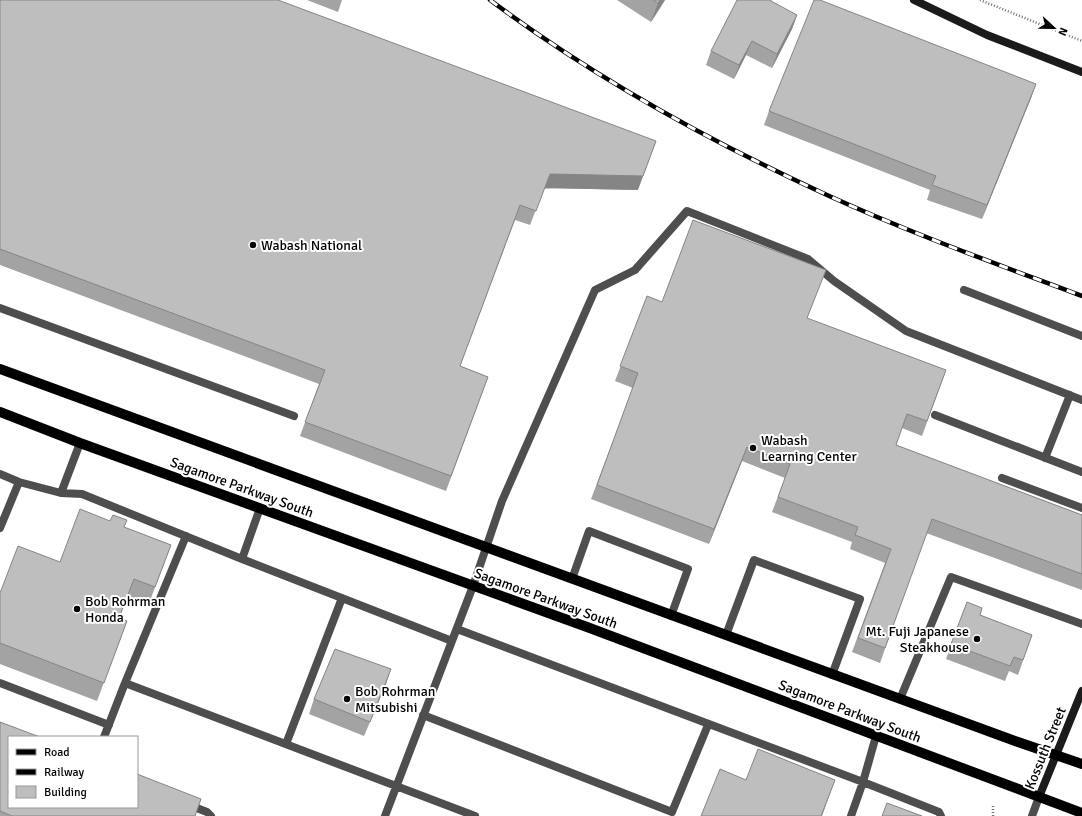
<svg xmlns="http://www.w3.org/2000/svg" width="1082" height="816" viewBox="0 0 1082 816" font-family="Signika,sans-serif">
<rect width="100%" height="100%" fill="#fff"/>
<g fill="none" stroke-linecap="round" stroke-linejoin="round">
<path stroke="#707070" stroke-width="2.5" stroke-dasharray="1 2" stroke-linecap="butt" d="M980 0 1082 41
M993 806V816"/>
<path stroke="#4e4e4e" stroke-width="8" d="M964 290 1082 336
M0 308 294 416
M935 415 1082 472
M1045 458 1070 395
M0 474 19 482 61 493 80 443
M1002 478 1082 508
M61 493 82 494 242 559
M260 508 242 559 452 641
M0 528 19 482
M572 579 589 531 688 569 671 616
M457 629 863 782 876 736
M726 635 754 560 860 599 832 675
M0 683 109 725
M125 683 186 536
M900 699 951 577 1082 624
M423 715 672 812 708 725
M104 737 125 683 475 816
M286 744 342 598
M189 805 207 812 211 816
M385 816 473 586 502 501 595 290 635 270 687 211 808 259 834 281 906 331 1082 400
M851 816 863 782 939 812 941 816"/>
<path stroke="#4e4e4e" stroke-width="8" d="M1032 816 1039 797"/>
<path stroke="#1b1b1b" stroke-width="8" d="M914 0 987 35 1082 72
M1039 797 1082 691"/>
<path stroke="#000" stroke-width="10" d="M0 369 1018 742 1082 764
M0 412 80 443 587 627 1082 813"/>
<defs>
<path id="rail" d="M490 0C595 78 709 141 827 195 910 233 997 264 1082 296"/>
</defs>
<use href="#rail" stroke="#000" stroke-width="4.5"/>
<use href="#rail" stroke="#fff" stroke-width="3" stroke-dasharray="9" stroke-linecap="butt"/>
</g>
<path fill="#a3a3a3" d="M0 0 638 190 544 188 530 225 515 220 460 366 488 377 446 491 300 436 319 384 0 265Z
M307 0H342L338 12Z
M617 0H665L651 22Z
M772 2 797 15 792 29 772 68 746 55 734 79 706 65 711 51Z
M1036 84 1031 98 982 219 927 200 930 190 764 125 769 111Z
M647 296 662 302 807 319 946 370 922 436 902 428 896 445 1082 515V590L926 533 880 663 852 652 885 563 850 549 852 542 772 512 785 478 742 461 709 544 591 499 633 388 615 381Z
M124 527 171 545 148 606 127 597 119 618 127 621 97 701 0 664V593L60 562Z
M967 602 980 615 1032 635 1018 675 1009 671 1005 681 946 659Z
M386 684 364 736 309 714 314 699Z
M0 722 195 816H0Z"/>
<path fill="#858585" d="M660 0H665L651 22 658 3Z
M797 15 792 29 772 68 777 54Z
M752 41 746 55 734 79 739 65Z
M1036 84 1031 98 982 219 987 205Z
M656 141 638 190 544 188 530 225 550 174Z
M747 447 742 461 709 544 714 529Z
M391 669 386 684 364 736 370 722Z
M835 780 822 816H821Z"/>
<path fill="#bebebe" stroke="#858585" d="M0 0H278L656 141 643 176 550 174 536 211 520 205 460 366 488 377 451 476 305 422 325 370 0 249Z
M653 0H660L658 3Z
M737 0H771V1L797 15 777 54 752 41 739 65 711 51Z
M814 0H820L1036 84 987 205 932 185 936 176 769 111Z
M693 220 826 270 807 318 946 370 927 421 907 414 896 445 1082 515V574L932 519 885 648 858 638 891 549 855 535 858 527 778 497 790 464 747 447 714 529 597 485 638 373 620 366 647 296 662 302Z
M80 509 110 521 113 515 127 520 124 527 171 545 155 587 134 579 119 618 127 621 104 683 0 643V593L18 546 60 562Z
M967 602 982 608 980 615 1032 635 1023 660 1014 657 1010 666 951 644Z
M335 649 391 669 370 722 314 699Z
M0 722 40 737H9V807H137V774L201 799 195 816H12L0 811Z
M758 749 835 780 821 816H701L720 769 746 780Z
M887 803 922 816H882Z"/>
<g fill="#000" stroke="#fff" stroke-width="1.5">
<circle cx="253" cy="245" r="4"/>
<circle cx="753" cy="448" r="4"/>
<circle cx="77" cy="609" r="4"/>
<circle cx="977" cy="639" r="4"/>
<circle cx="347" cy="699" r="4"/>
</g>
<g text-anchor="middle" stroke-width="4" stroke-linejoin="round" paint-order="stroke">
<g font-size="14" fill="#000" stroke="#fff" text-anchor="start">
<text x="261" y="250">Wabash National</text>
<text x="761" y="445">Wabash<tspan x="761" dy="16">Learning Center</tspan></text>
<text x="85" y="606">Bob Rohrman<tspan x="85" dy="16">Honda</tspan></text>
<text x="969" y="636" text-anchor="end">Mt. Fuji Japanese<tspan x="969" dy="16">Steakhouse</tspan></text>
<text x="355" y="696">Bob Rohrman<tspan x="355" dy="16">Mitsubishi</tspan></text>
</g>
<g font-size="14" fill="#000" stroke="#fff">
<text transform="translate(242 487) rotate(20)" y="5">Sagamore Parkway South</text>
<text transform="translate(546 598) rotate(20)" y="5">Sagamore Parkway South</text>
<text transform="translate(850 711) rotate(21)" y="5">Sagamore Parkway South</text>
<text transform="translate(1045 748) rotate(-68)" y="5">Kossuth Street</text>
</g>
</g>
<rect x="8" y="736" width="130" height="72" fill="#ffffff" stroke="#999999"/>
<rect x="16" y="749" width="20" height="6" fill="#000000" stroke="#999999"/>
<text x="44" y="756" font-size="12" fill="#000000">Road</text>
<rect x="16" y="769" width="20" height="6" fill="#000000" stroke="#999999"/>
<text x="44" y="776" font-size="12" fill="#000000">Railway</text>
<rect x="16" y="786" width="20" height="12" fill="#bebebe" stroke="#999999"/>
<text x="44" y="796" font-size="12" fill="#000000">Building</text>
<g transform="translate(1054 28) rotate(112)" stroke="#ffffff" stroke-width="3" paint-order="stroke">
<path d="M0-3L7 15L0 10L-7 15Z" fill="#000000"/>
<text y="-6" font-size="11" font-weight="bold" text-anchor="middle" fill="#000000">N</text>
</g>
</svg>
